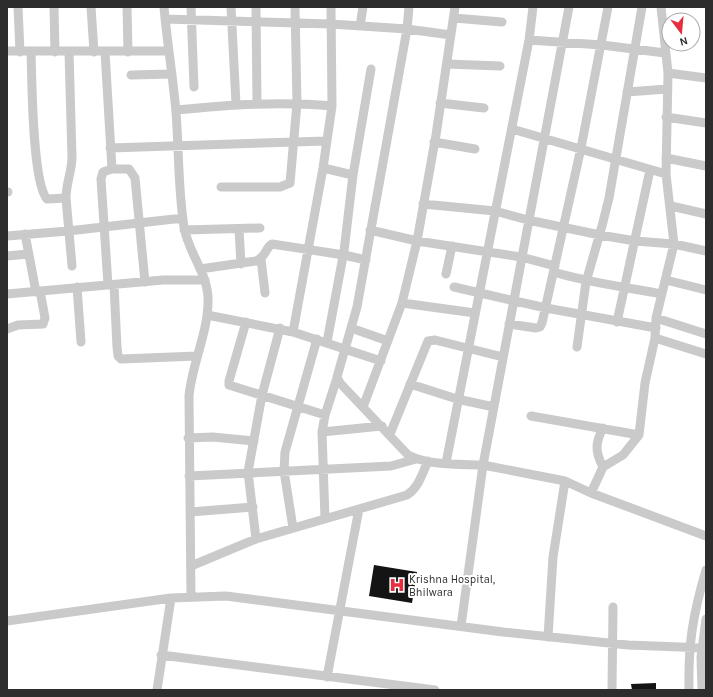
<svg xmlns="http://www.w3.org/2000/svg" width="713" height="697" viewBox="0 0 713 697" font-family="Karla,sans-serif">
<rect width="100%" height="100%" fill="#fff"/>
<path fill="#141414" d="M374 565 417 572 412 603 369 596Z
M656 683V690H632L631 684Z"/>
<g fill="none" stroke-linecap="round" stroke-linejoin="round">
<path stroke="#cacaca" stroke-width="9" d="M18 7 20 52
M54 7 55 52
M91 7 94 52
M127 7 128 52
M164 7C167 42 173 77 176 112 179 150 178 189 184 227 188 252 207 272 208 298 209 331 192 363 189 396L191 597
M191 7 194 87
M231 7 236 104
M256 7 257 104
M409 7 407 29 357 307 337 377 340 383 408 455C430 466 459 464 483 465L569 7
M454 18 502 22
M165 19 331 24 407 29 451 35
M360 26 363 7
M529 40 602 45 665 53
M7 51H168
M31 52C32 79 32 182 47 199L66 198
M69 52 72 157C72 171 66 183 66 198L72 266
M105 52 112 169
M447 64 500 66
M668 73 706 78
M131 75 171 74
M627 92 667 89
M440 103 484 108
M176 110C228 105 279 101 332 106
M666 117 706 123
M512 129 666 174
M434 142 475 149
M110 148 326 141
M666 158 706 166
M323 168 353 175
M221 187H280L290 183 297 103 295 7
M7 192H8
M423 204 495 211 528 220 600 235 635 241 674 244 706 251
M671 206 706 214
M239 229 241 264
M184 230 260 228
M370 230 417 241 521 257 555 266
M25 234 36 292
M7 236 68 231 183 218
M7 256 28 254
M261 259 265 293
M200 269 256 261C267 256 265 248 272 244L344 255 366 260
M554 272C589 283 626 287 662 294
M446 274 452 246
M666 280 706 290
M108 285 101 179 103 172 112 169H129L135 178 145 282
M114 285 117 347 118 356 121 359 197 356
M77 287 81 342
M454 287 546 308 656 328
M7 294 163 280H205
M402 303 475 313
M207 315 293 332 381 361
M656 318 706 334
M246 322 229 381V385L325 415
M617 322 650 170
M509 324 536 328 540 327 542 323 581 148 608 7
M351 328 388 341
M7 329 18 325 43 324 45 318 40 291
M293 332 323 168 332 106 331 7
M655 338 706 354
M327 342 344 251 353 175 371 69
M577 347 586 282 602 226 609 198 642 7
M410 384 457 399 494 407
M363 407 402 303 417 241 436 135 455 7
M531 416 639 435
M603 428C595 443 595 452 603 467
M322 432 382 426
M390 434 428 341 435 340 503 357
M188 438 213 437 254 441
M446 463 529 40 533 7
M189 476 391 466 416 459
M591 493 603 467 623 455 639 435 645 383 655 338 656 318 674 244 666 174 668 73 661 7
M190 512 253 507
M325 519 322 432 325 415 337 378
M293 528 284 471 285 452 317 339
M256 539 248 472 262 395 280 328
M191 566 256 539 407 495C419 487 422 474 428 461
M7 621 171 598 226 596 503 632 628 645 706 648
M461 626 483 465 565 481 591 493 706 536
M548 637 553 557 565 481
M161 655 435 690
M327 677 359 509
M157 690 171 598
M612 690 613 607
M689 690C688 644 693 614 706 570
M702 690 701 657 706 619"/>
</g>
<defs>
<symbol id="hospital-bare" viewBox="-9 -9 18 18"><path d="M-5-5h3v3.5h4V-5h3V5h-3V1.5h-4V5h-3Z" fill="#e52f3f" stroke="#fff" stroke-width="2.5" paint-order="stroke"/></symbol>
</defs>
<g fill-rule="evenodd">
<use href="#hospital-bare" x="386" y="574" width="22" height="22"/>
</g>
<g text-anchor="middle" stroke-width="4" stroke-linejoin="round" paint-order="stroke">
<g font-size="11" fill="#2d2d2d" stroke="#fff" text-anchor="start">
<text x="409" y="583">Krishna Hospital,<tspan x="409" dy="13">Bhilwara</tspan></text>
</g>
</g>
<rect width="713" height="697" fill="none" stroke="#2d2d2d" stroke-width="16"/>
<g transform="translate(681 32) rotate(164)"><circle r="19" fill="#ffffff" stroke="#ababab"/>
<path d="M0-3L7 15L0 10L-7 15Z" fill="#e52f3f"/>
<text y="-6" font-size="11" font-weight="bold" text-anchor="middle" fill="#2d2d2d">N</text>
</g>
</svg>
